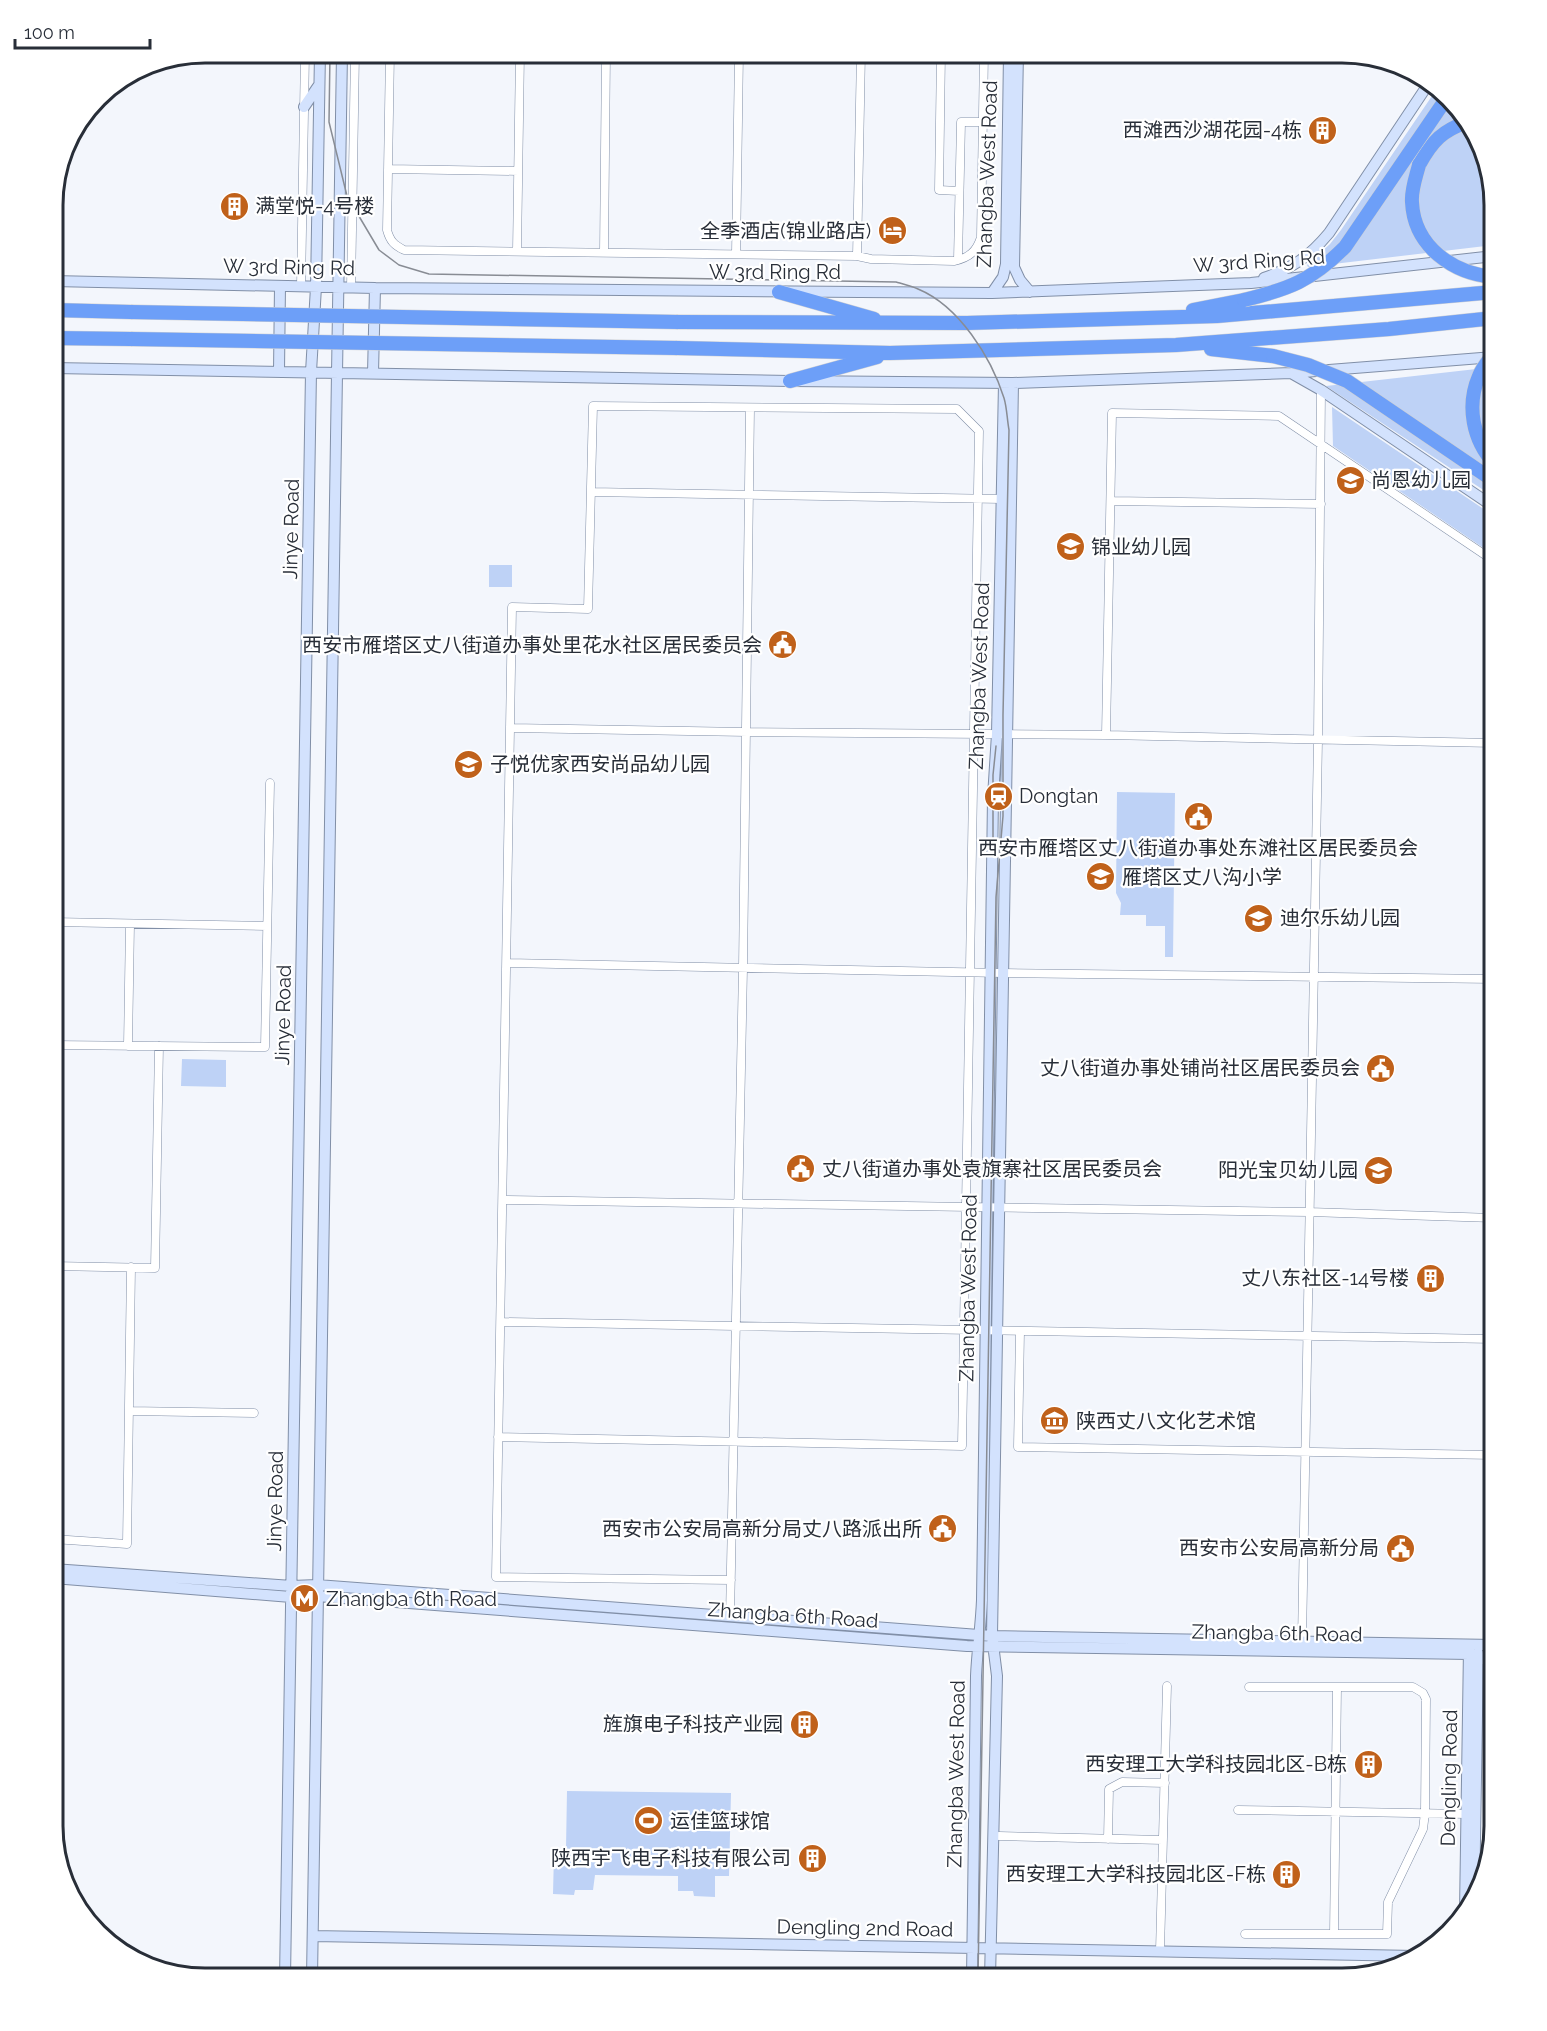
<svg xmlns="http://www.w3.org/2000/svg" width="1547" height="2031" viewBox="0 0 1547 2031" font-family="Raleway,'Noto Sans SC',sans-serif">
<rect width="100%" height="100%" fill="#f3f6fc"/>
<path fill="#bed2f6" d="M1436 90 1469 121 1494 205V245L1308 267 1307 265 1330 244 1341 230Z
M1494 367V497L1326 386Z
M1332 407 1494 516V555L1333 446Z
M489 565H512V587H489Z
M1117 792 1175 793 1173 957H1165V926H1146V915H1120L1121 903 1116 893Z
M182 1059 226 1060V1087L181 1086Z
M567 1791 731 1793 729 1876H715V1897L694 1896 693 1891H678V1876L595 1875 593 1890H575L574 1895 553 1894 554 1853 566 1848Z"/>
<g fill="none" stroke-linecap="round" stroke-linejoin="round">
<defs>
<path id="street" d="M390 53 387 230C390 241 394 245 404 250L857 256 871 259 954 261C969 258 977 251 981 237L984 53
M941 53 939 190 959 191
M388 169 518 171
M517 251 520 53
M604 252 606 53
M736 254 739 53
M857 256 861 53
M958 260 961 122H983
M301 287 305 53
M351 288 355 53
M591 492 1002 499
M1111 501 1321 504
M511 728 747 732 1106 735 1494 743
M1106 735 1112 413 1279 416 1494 561
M53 922 267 926
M508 963 1003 973 1494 979
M53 1045 265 1047 270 783
M128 1046 130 924
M503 1200 1309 1212 1494 1218
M53 1266 155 1268 159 1046
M501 1322 1494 1339
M1020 1331 1018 1447 1494 1455
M129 1411 254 1413
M498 1437 962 1446 979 431 957 409 593 406 588 609 512 607C508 930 500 1254 496 1577L731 1580
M53 1539 127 1544 131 1267
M730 1617 743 968 750 408
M1302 1641 1318 740 1321 390
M1491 1659 1494 1421
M1238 1810 1467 1814
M999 1836 1163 1840
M1108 1839 1109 1789 1122 1782 1165 1783
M1245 1934H1387L1388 1902 1423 1829 1425 1813 1426 1699 1423 1693 1413 1687H1249
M1334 1934 1337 1687
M1160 1951 1167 1686"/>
<path id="secondary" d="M1018 53 1014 267 1020 280 1030 292
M304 107 319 85
M1264 278C1294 267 1309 257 1329 233L1429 83
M53 281 375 288 992 293 1251 283 1494 256
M992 293 1003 277 1006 264 1009 53
M53 368 790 381 1013 383 1291 373 1494 357
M279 371 280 286
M373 373 375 288
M1291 373 1321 390 1494 507
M53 1569 292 1586 317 1585 992 1636 1494 1645
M53 1578 291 1597 317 1596 967 1646 1469 1654 1478 1659H1494
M1474 1902 1478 1653
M1465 1911 1469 1648
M313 1936 1416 1956
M285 1978 311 372 316 287 320 53
M312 1978 342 53
M972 1978 976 1676C977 1651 981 1626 982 1600L993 797 997 734 1004 383
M990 1978 997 1676 992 1636 1013 383"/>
<path id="highway" d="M1419 165C1433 140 1442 131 1469 121
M779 292 874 319
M53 310 131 312
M1193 310 1244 300
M678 322 967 323 1217 316 1494 292
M53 338 131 339
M677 348 890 353 1176 345 1389 329 1494 318
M1211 349 1273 356
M790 381 877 357"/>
</defs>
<use href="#street" stroke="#818fa7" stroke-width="9"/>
<use href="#secondary" stroke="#818fa7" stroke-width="12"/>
<use href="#highway" stroke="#d0d1d3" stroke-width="15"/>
<use href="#street" stroke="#fff" stroke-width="8"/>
<use href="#secondary" stroke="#d3e2fd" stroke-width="10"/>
<use href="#highway" stroke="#6d9ff8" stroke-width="14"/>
<path stroke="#888c94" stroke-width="1.5" d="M330 53 329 122 347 196 379 250 399 265 429 274 896 282C903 284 911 286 918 289 959 306 991 357 1004 398 1007 408 1007 419 1009 430L1003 715V816L996 897 978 1978
M993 848V775L996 746"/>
<defs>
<path id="highway-bridge" d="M1419 165C1416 177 1411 190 1412 202 1414 247 1454 274 1494 277
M1244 300C1289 289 1311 281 1345 247L1446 99
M131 312 678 322
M131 339 677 348
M1273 356 1308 365 1347 381 1494 481
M1494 463C1473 440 1466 406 1479 376 1482 368 1489 360 1494 353"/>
</defs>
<use href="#highway-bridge" stroke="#d0d1d3" stroke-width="15" stroke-linecap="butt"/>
<use href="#highway-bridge" stroke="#6d9ff8" stroke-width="14"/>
</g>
<defs>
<symbol id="building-disc" viewBox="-11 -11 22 22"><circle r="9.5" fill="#c0611a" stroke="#fff"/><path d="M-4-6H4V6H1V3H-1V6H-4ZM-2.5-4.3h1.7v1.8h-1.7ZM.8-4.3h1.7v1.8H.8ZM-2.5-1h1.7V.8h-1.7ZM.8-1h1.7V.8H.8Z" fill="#fff"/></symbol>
<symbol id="hotel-disc" viewBox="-11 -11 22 22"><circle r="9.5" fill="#c0611a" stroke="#fff"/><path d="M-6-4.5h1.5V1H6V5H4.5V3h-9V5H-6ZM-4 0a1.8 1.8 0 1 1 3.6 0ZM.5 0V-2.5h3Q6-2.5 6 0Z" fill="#fff"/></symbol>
<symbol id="school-disc" viewBox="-11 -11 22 22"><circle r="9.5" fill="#c0611a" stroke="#fff"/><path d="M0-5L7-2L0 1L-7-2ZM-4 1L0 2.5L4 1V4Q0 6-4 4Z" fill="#fff"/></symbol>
<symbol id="civic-disc" viewBox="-11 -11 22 22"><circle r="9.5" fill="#c0611a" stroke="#fff"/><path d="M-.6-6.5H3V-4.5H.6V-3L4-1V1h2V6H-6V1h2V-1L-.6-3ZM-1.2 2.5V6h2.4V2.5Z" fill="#fff"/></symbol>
<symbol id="station-disc" viewBox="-11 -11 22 22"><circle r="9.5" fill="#c0611a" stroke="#fff"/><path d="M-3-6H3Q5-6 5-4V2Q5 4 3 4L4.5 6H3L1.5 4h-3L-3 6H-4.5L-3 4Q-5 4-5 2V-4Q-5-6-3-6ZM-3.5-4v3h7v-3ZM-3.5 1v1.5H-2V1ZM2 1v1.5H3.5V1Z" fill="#fff"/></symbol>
<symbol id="museum-disc" viewBox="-11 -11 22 22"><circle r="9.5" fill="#c0611a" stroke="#fff"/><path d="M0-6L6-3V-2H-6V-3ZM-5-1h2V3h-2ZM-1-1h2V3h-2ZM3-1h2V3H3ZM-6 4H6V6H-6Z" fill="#fff"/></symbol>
<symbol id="metro-disc" viewBox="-11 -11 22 22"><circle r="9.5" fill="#c0611a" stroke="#fff"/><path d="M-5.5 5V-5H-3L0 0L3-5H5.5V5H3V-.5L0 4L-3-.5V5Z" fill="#fff"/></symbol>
<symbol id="stadium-disc" viewBox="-11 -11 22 22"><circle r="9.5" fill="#c0611a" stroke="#fff"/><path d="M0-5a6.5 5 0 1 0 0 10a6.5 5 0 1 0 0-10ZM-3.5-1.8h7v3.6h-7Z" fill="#fff"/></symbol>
</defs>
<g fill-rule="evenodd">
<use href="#building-disc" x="1306" y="114" width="33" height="33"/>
<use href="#building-disc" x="218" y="190" width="33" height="33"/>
<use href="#hotel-disc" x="876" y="214" width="33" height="33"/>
<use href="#school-disc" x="1334" y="464" width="33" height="33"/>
<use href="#school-disc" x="1054" y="530" width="33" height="33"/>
<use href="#civic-disc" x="766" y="628" width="33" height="33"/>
<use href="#school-disc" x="452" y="748" width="33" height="33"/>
<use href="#station-disc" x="982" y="780" width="33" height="33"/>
<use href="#civic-disc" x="1182" y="800" width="33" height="33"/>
<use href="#school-disc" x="1084" y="860" width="33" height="33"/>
<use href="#school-disc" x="1242" y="902" width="33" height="33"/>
<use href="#civic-disc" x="1364" y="1052" width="33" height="33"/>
<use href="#civic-disc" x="784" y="1152" width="33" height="33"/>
<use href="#school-disc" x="1362" y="1154" width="33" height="33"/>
<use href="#building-disc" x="1414" y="1262" width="33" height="33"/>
<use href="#museum-disc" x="1038" y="1404" width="33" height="33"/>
<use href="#civic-disc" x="926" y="1512" width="33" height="33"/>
<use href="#civic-disc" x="1384" y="1532" width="33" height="33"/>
<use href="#metro-disc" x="288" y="1582" width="33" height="33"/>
<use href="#building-disc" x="788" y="1708" width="33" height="33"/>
<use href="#building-disc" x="1352" y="1748" width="33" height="33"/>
<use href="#stadium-disc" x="632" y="1804" width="33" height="33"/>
<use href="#building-disc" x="796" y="1842" width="33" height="33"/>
<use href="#building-disc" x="1270" y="1858" width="33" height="33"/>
</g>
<g text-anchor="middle" stroke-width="4.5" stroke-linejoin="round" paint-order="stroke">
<g font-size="20" fill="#282e38" stroke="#fff" text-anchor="end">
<text x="1302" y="137">西滩西沙湖花园-4栋</text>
<text x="255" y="213" text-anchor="start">满堂悦-4号楼</text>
<text x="871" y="238">全季酒店(锦业路店)</text>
<text x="1371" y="487" text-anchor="start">尚恩幼儿园</text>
<text x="1091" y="554" text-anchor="start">锦业幼儿园</text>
<text x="762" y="652">西安市雁塔区丈八街道办事处里花水社区居民委员会</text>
<text x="490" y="771" text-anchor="start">子悦优家西安尚品幼儿园</text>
<text x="1019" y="803" text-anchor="start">Dongtan</text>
<text x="1198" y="855" text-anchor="middle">西安市雁塔区丈八街道办事处东滩社区居民委员会</text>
<text x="1122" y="884" text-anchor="start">雁塔区丈八沟小学</text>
<text x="1280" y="925" text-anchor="start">迪尔乐幼儿园</text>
<text x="1360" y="1075">丈八街道办事处铺尚社区居民委员会</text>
<text x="822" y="1176" text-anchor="start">丈八街道办事处袁旗寨社区居民委员会</text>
<text x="1358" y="1177">阳光宝贝幼儿园</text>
<text x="1409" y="1285">丈八东社区-14号楼</text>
<text x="1076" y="1428" text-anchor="start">陕西丈八文化艺术馆</text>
<text x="922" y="1536">西安市公安局高新分局丈八路派出所</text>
<text x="1379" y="1555">西安市公安局高新分局</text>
<text x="326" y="1606" text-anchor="start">Zhangba 6th Road</text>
<text x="783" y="1731">旌旗电子科技产业园</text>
<text x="1347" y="1771">西安理工大学科技园北区-B栋</text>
<text x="670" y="1828" text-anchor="start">运佳篮球馆</text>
<text x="791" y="1865">陕西宇飞电子科技有限公司</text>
<text x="1266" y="1881">西安理工大学科技园北区-F栋</text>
</g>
<g font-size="20" fill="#282e38" stroke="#fff">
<text transform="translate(987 174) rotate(-88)" y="7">Zhangba West Road</text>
<text transform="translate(1259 261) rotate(-4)" y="7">W 3rd Ring Rd</text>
<text transform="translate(289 267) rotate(1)" y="7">W 3rd Ring Rd</text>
<text x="775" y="279">W 3rd Ring Rd</text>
<text transform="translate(291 529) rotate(-89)" y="7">Jinye Road</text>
<text transform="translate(979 676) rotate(-88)" y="7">Zhangba West Road</text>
<text transform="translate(283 1015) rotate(-89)" y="7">Jinye Road</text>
<text transform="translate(968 1288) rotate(-89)" y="7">Zhangba West Road</text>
<text transform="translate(275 1501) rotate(-89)" y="7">Jinye Road</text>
<text transform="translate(793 1615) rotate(4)" y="7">Zhangba 6th Road</text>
<text transform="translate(1277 1633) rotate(1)" y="7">Zhangba 6th Road</text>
<text transform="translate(956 1774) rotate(-89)" y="7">Zhangba West Road</text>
<text transform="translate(1449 1778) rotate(-89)" y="7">Dengling Road</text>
<text transform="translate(865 1928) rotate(1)" y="7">Dengling 2nd Road</text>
</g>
</g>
<path d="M0 0H1547V2031H0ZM205 63H1342A142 142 0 0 1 1484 205V1826A142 142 0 0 1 1342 1968H205A142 142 0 0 1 63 1826V205A142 142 0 0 1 205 63Z" fill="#fff" fill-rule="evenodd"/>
<path fill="none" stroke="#282e38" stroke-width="3" d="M205 63H1342A142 142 0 0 1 1484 205V1826A142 142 0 0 1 1342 1968H205A142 142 0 0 1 63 1826V205A142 142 0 0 1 205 63Z"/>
<path d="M15 39v9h135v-9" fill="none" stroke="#282e38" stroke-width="3"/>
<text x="24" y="39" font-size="18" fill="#282e38" stroke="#ffffff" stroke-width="4.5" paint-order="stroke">100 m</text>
</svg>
